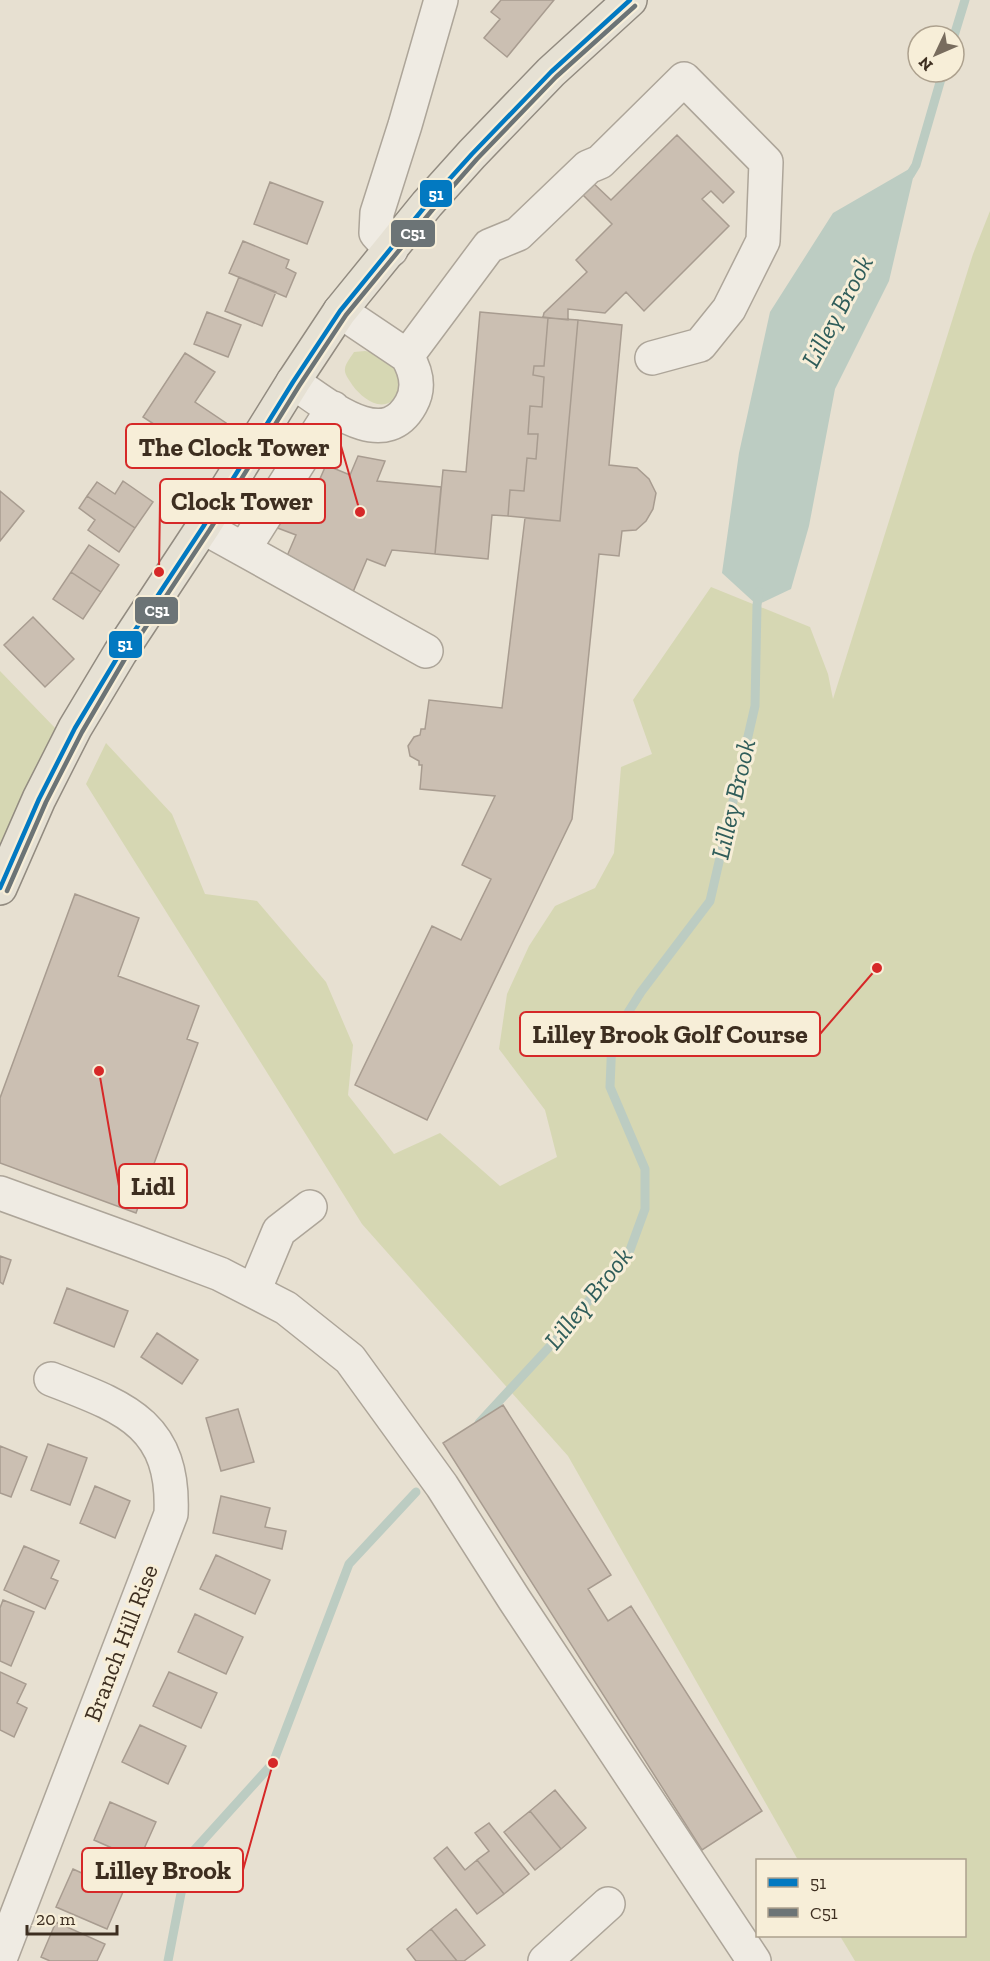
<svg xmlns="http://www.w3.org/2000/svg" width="990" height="1961" viewBox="0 0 990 1961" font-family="'Zilla Slab',serif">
<rect width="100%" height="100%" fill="#e7e0d1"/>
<path fill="#d6d7b3" d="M990 211V1961H855L840 1936H964V1860H798L568 1456 362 1224 86 784 106 743 172 814 205 894 257 901 326 982 353 1045 348 1095 394 1154 440 1133 500 1186 557 1157 545 1110 499 1049 507 994 529 946 555 906 595 888 614 853 621 767 652 754 633 700 711 587 810 627 828 674 833 699 973 254Z
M365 351 377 353 390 358 403 385C401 388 399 394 396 397 382 414 362 398 353 386 350 381 344 374 345 369 345 364 351 357 354 352Z
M0 671 57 730 0 849Z"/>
<path fill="#bcccc2" d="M916 165 889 281 835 389 809 526 791 589 757 605 722 573 739 453 770 312 833 213Z"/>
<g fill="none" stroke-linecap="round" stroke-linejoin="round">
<path stroke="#bcccc2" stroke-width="9" d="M954 36 965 0
M910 175 916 165 943 72
M479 1423 564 1331 630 1250 645 1209V1169L610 1087 612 1038 641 992 710 901 755 706 757 605 759 592
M168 1961 188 1857 273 1763 349 1564 416 1492"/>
</g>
<path fill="#cbbfb2" stroke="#a89c90" stroke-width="1.5" d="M501 0H554L507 57 484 38 500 19 491 12Z
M677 135 734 192 723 203 711 191 702 199 729 226 644 311 626 292 605 313 568 309V320L543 317 544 313 587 272 576 260 612 224 580 192 591 181 611 200Z
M270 182 323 202 307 244 254 224Z
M243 241 289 260 286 268 296 273 286 297 229 273Z
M239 277 276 292 262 326 225 311Z
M207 312 241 325 228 357 194 344Z
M480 312 548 318 544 366H534L533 375 544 377 542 407 530 406 528 434H538L536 459 527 458 524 491 510 490 508 516 492 515 488 559 435 554 443 470 466 472Z
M548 318 578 320 560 521 508 516 510 490 524 491 527 458 536 459 538 434H528L530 406 542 407 544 377 533 375 534 366H544Z
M578 320 622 325 609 465 637 468 649 479 656 493 653 509 646 521 636 530 622 531 619 556 599 554 572 819 427 1120 355 1085 432 926 461 940 491 879 462 865 495 796 420 789 422 765H419V761L410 756 408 746 414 737 420 735 421 729H425L429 700 502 708 525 518 560 521Z
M185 353 215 372 195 402 226 423 196 468 165 447 172 436 143 417Z
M358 456 385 461 377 481 441 487 435 554 392 550 385 566 367 559 353 592 284 563 296 535 275 527 291 488 312 497 326 465 350 475Z
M123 481 153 502 135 528 87 496 97 482 115 494Z
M0 491 24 511 0 541Z
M87 496 135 528 119 552 88 530 95 520 79 508Z
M89 545 119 565 101 592 71 572Z
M71 572 101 592 83 619 53 599Z
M33 617 74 659 45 687 4 645Z
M75 894 139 918 118 976 199 1006 187 1039 198 1043 136 1213 0 1163V1098Z
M0 1256 11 1260 3 1284 0 1282Z
M67 1288 128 1311 114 1347 54 1323Z
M157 1333 198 1360 182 1384 141 1357Z
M503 1405 611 1575 588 1589 608 1621 631 1606 762 1811 702 1850 443 1443Z
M238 1409 254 1462 221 1471 206 1418Z
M48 1444 87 1458 70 1505 31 1490Z
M0 1446 27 1457 11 1497 0 1493Z
M95 1486 130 1501 115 1538 80 1523Z
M221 1496 270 1508 265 1527 286 1531 282 1549 213 1533Z
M24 1546 59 1561 51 1578 58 1581 45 1609 4 1590Z
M216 1555 270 1580 255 1614 200 1589Z
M3 1600 34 1612 11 1666 0 1661V1608Z
M195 1614 243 1637 226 1674 178 1652Z
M0 1672 26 1684 17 1703 27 1708 14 1737 0 1730Z
M169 1672 217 1693 201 1728 153 1706Z
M140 1725 186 1746 168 1784 122 1762Z
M555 1790 586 1828 561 1849 530 1811Z
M110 1802 156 1822 139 1860 94 1840Z
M530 1811 561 1849 535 1870 504 1832Z
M489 1823 529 1874 504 1894 477 1860 489 1851 475 1833Z
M447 1847 465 1870 477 1860 504 1894 477 1914 434 1858Z
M73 1869 123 1892 107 1929 56 1907Z
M456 1909 485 1945 464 1961H457L431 1929Z
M56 1922 105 1944 97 1961H50L41 1957Z
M431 1929 457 1961H416L407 1949Z"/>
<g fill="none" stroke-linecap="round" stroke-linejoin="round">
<defs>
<path id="minor" d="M391 250 376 233 377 213 405 125 441 0
M407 356 489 246 518 234 588 167 600 162 684 79 766 162 763 241 729 309 700 345 652 358
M293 382C324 402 383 455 411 404 420 388 416 371 407 356L340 311
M203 527 426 651
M244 549 333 408
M0 1193 135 1242 220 1274 286 1308 350 1359 442 1486 514 1599 754 1961
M254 1291 279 1231 310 1207
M0 1959 171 1514C175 1423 123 1407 51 1379
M545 1961 608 1904"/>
<path id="major" d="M0 888 39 799 75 728 120 653 203 527 293 382 340 311 427 204 472 154 551 72 630 0"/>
</defs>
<use href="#minor" stroke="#ada599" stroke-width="36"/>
<use href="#major" stroke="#928b80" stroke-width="36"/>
<use href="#minor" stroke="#efebe3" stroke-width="33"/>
<use href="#major" stroke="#e6e1d4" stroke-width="33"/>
<defs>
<path id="bus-1" d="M0 888 39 799 75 728 120 653 203 527 293 382 340 311 427 204 472 154 551 72 630 0"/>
<path id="bus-2" d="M7 891 46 802 82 732 126 657 209 531 299 386 346 315 433 209 477 159 556 77 635 6"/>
</defs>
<use href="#bus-1" stroke="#f7eed8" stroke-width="9"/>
<use href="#bus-2" stroke="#f7eed8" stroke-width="9"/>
<use href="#bus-1" stroke="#0279c1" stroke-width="4.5"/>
<use href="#bus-2" stroke="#6c7476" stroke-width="4.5"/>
</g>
<g text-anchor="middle" stroke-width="6" stroke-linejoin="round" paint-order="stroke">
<g font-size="24" fill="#3d2e20" stroke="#f7eed8">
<text transform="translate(121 1643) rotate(-69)" y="8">Branch Hill Rise</text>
</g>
<g font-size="26" font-style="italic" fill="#2f5d5a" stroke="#f7eed8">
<text transform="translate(837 311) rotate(-62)" y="9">Lilley Brook</text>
<text transform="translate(733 799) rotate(-77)" y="9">Lilley Brook</text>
<text transform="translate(588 1298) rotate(-51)" y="9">Lilley Brook</text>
</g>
</g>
<path fill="none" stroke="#d62828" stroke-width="2" d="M360 512L341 446M159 572L160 501M877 968L820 1034M99 1071L119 1186M273 1763L243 1870"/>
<g fill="#d62828" stroke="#f7eed8" stroke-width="2">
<circle cx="360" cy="512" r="6"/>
<circle cx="159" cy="572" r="6"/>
<circle cx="877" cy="968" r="6"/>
<circle cx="99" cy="1071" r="6"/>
<circle cx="273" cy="1763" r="6"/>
</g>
<g fill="#f7eed8" stroke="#d62828" stroke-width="2">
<rect x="126" y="424" width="215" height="44" rx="6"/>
<rect x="160" y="479" width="165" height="44" rx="6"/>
<rect x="520" y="1012" width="300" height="44" rx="6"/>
<rect x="119" y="1164" width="68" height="44" rx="6"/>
<rect x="82" y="1848" width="161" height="44" rx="6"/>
</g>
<g font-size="26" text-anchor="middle" font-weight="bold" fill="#3d2e20">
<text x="234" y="456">The Clock Tower</text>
<text x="242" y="510">Clock Tower</text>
<text x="670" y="1043">Lilley Brook Golf Course</text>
<text x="153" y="1195">Lidl</text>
<text x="163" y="1879">Lilley Brook</text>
</g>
<g stroke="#f7eed8" stroke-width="2">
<rect x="419" y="179" width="34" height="29" rx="6" fill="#0279c1"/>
<rect x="390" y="219" width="46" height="29" rx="6" fill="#6c7476"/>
<rect x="134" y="596" width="45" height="29" rx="6" fill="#6c7476"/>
<rect x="108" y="630" width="35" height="29" rx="6" fill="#0279c1"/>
</g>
<g font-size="16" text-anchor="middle" font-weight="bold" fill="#fff">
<text x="436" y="200">51</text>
<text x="413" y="239">C51</text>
<text x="157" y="616">C51</text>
<text x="125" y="650">51</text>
</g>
<rect x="756" y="1859" width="210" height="78" fill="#f7eed8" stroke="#ada18e" stroke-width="1.5"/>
<rect x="768" y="1878" width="30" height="9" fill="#0279c1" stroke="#ada18e" stroke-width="1.5"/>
<text x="810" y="1889" font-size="18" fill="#3d2e20">51</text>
<rect x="768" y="1908" width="30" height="9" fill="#6c7476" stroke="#ada18e" stroke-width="1.5"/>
<text x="810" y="1919" font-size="18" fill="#3d2e20">C51</text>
<g transform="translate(936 54) rotate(226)"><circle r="28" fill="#f7eed8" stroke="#ada18e" stroke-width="1.5"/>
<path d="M0-4.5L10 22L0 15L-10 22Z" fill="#786c5e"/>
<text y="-9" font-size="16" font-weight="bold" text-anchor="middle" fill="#3d2e20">N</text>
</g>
<path d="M27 1925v9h90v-9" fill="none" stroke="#3d2e20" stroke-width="3"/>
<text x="36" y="1925" font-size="18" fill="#3d2e20" stroke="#f7eed8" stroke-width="4.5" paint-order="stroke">20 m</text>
</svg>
